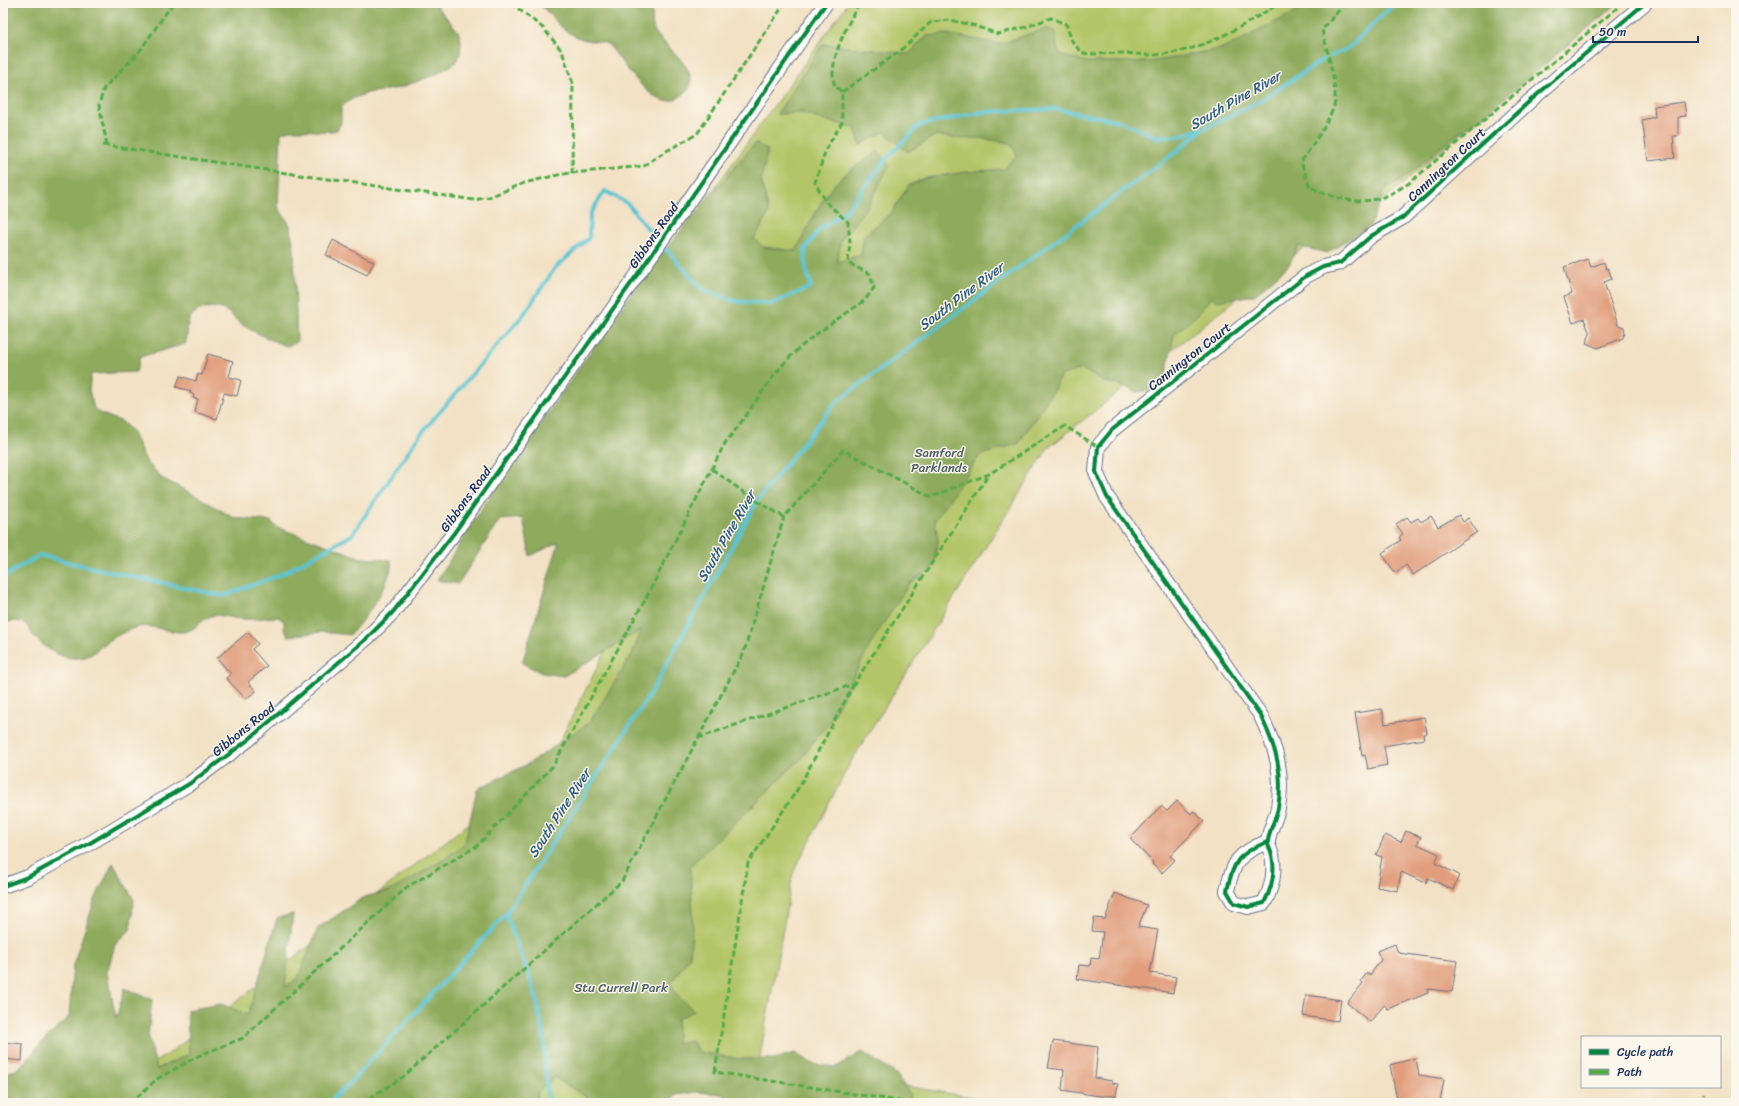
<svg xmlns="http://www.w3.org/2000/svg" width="1739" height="1106" viewBox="0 0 1739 1106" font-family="Sriracha,sans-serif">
<rect width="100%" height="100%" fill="#fbf7ec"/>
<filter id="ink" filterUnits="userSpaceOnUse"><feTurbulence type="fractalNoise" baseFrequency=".025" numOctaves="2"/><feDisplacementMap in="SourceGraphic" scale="8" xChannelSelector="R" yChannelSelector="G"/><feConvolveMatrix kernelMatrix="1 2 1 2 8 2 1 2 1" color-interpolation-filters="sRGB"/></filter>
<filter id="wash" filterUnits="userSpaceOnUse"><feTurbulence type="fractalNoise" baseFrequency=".012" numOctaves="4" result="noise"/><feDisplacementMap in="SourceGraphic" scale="16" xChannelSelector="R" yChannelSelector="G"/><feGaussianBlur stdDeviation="0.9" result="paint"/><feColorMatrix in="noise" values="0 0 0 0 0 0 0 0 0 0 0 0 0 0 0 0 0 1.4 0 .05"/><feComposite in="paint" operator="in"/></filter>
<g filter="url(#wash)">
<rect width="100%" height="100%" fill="#f2e1c4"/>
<path fill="#b3c568" stroke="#677a63" d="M848 3H1341L645 687 310 1085 78 1103 167 1055 549 762 730 406 672 247Z
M1613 3 1382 201 1291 256 1048 448 850 763 793 873 759 1062 1008 1103H807L640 1076 613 1103H347L789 496Z"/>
<path fill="#8eaa5c" stroke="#546c5d" d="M3 3H434L458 31 461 40 460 55 455 63 435 75 399 88 368 93 352 99 341 107V123L337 130C319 135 295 125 281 133L278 207 290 225 294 249 297 342C295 343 291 345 288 346 281 346 244 327 238 322 233 317 231 313 224 310 212 305 195 307 189 320 186 327 189 334 185 344L140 357 136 372 91 374 89 391 94 408 99 413 123 422 128 427 133 433 146 461 162 478 200 498 234 518 271 521 276 527 362 558 391 560C394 581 364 619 350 635L322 632 288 636 284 629V621L278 617C266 617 253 620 241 619 233 619 224 615 215 615 202 617 197 631 183 632 168 633 153 624 138 627 129 629 113 637 106 643 97 649 92 657 80 658 62 660 45 649 33 635 31 632 28 626 24 623 18 620 9 622 3 622Z
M538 3H653C653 12 650 25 656 33 665 47 705 73 686 92 680 97 675 101 667 101 649 102 620 59 609 45 600 40 591 42 582 39 562 33 553 16 538 3Z
M1305 3H1618L1480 119 1453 137 1406 177 1385 189 1370 226 1327 253 1298 246 1289 265 1255 295 1217 301 1211 297 1199 313 1174 335 1166 375 1148 391 1137 392 1118 384 1104 382 1082 369 1061 375 1053 391 1018 444 980 455 935 520 938 541 934 566 909 584 874 638 830 721 801 759 690 866 693 915 690 956 671 983 677 995 694 1011 677 1019V1044L692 1041 699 1052 739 1059H774L795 1053 813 1064 836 1067 862 1052 896 1074 910 1095 909 1103H818L815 1101 811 1103H729L722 1094 697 1092 676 1095 669 1103H616L610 1100H591L554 1077 538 1092 536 1103H8L3 1099V1073L17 1070 42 1042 69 1017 73 965 95 899 113 863 134 900 130 930 115 945 107 973 116 1018 125 988 152 1000 148 1037 157 1069 189 1054 187 1010 221 1004 248 1015 277 918 293 914 285 987 298 978 318 928 364 897 392 890 443 860 465 843 477 789 528 764 589 723 633 653 641 630 564 676 542 673 522 663 559 542 530 556 523 518 500 520 458 584 437 580 484 505 646 272 755 143 768 150 761 180 769 213 754 239 763 247 796 251C808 228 819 201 837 182 849 169 865 161 879 151L889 166 869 204 841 240 837 262 861 255 864 236 891 213 909 185 926 178 966 172 1004 169 1017 155 1010 143 979 138 961 139 936 135 908 152 884 132 860 145 855 128 816 118 802 113 777 114 823 44 909 54 926 36 947 34 1000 44 1047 28 1056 32 1057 49 1063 56 1087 62H1150L1225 48 1293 13Z"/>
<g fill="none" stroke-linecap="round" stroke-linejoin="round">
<path stroke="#59c4d3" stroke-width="4" d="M1331 56 1349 48 1395 3
M665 248 702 289 734 301 771 304 811 287 806 269 805 249 820 229 845 212 888 157 920 125 983 112 1056 109 1119 121 1157 137 1179 136 1201 129
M3 577 40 555 84 566 223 596 282 574 352 535 419 436 524 314 555 268 589 238 590 214 605 191 628 204 652 234
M506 914 535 993 543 1031 548 1103
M328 1103 348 1085 506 914 649 696 757 501 836 402 1172 155 1203 129 1260 101 1324 59"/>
</g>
<g id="blocks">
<path fill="#e19d7c" d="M1684 102 1686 116 1678 117V136H1673L1675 158 1648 161 1642 120 1655 117 1654 106Z
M333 240 374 262 367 275 326 255Z
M1588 259 1591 267 1604 262 1606 269 1608 268 1612 279 1604 282 1618 325 1624 327 1625 332 1623 338 1598 348 1586 343 1590 334 1584 319 1573 323 1564 297 1572 294 1564 267Z
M208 354 233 361 229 377 241 380 237 396 224 393 217 419 195 412 198 399 193 398 194 395 190 393 191 391 176 387 180 376 196 381 198 374 202 375Z
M1459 515 1463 522 1468 518 1477 532 1413 575 1406 565 1395 573 1382 553 1401 540 1399 537 1403 534 1396 524 1407 517 1411 522 1418 518 1421 522 1431 516 1438 527Z
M248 632 258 644 252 649 267 666 248 682 256 691 246 699 226 678 231 674 217 658Z
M1382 709 1385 724 1424 717 1427 733 1423 734 1424 739 1384 746 1387 765 1368 769 1365 755 1362 756 1355 713Z
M1177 801 1191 814 1193 811 1204 821 1170 856 1175 860 1162 873 1152 864 1153 862 1130 839 1161 806 1167 811Z
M1406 831 1421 837 1417 844 1439 854 1435 863 1459 875 1453 890 1428 878 1426 883 1401 872 1398 891 1377 887 1382 857 1376 855 1385 835 1401 842Z
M1115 893 1147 905 1138 927 1158 930 1150 973 1176 977 1173 993 1077 979 1079 965 1090 966 1091 958 1099 959 1103 932 1092 931 1094 918 1105 919Z
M1395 944 1398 953 1457 961 1452 992 1428 989V993L1388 1009 1384 1005 1370 1022 1347 1003 1363 983 1361 981 1367 973 1370 975 1381 960 1377 951Z
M1306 995 1341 1000 1338 1021 1303 1016Z
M1053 1041 1098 1047 1095 1078 1112 1081V1083L1118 1084 1116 1096H1099L1062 1090 1064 1070 1048 1068Z
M3 1042 23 1044 22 1061 3 1059Z
M1416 1058 1419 1075 1444 1079 1440 1103H1419L1397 1100 1390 1065Z"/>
</g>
</g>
<g filter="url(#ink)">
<use href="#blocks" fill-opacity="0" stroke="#666d82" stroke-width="1"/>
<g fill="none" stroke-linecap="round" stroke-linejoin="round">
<defs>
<path id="minor" d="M1267 842C1239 853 1233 861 1227 891L1234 903 1248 907 1264 903C1272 888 1276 873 1272 855 1271 851 1267 845 1268 841 1269 830 1276 819 1278 808 1284 773 1276 748 1261 716L1107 497 1096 472 1098 447 1112 430 1306 276 1323 267 1340 263 1371 236 1402 218 1532 99 1645 3
M3 886 28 877 90 843 189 784 248 740 367 638 393 612 454 533 654 251 826 3"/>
</defs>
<use href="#minor" stroke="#666d82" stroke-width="16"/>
<use href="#minor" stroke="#fff" stroke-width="14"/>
<path stroke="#52ab49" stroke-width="3" stroke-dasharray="6 3" stroke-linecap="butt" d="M511 3 543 28 562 51 573 84 572 173
M1345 3 1322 30C1326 47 1339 91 1334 106 1327 126 1312 145 1301 162L1310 187C1332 198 1359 206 1383 197 1392 194 1400 188 1408 184L1623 3
M842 92 900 51 931 22 950 20 972 25 998 34 1026 27 1051 18 1066 24 1072 41 1082 53C1096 55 1108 53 1121 53 1131 53 1142 55 1152 55 1201 53 1239 28 1280 3
M103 145 293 174 474 200 489 197 524 183 562 174 644 166 661 154 697 134 785 3
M107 145 99 105 104 88 139 52 173 3
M712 469 750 497 784 517 843 450 931 497 989 474 1065 426 1098 447
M854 684 799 787 748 863 715 1072 911 1103
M698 738 854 684 989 474
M130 1103 157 1079 198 1056 243 1038 407 887 477 846 553 766 646 598 725 443C749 415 768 378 794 353 815 333 842 317 865 300L874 288 870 274 848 263 850 242 848 222 827 203 815 183 826 149 842 122V92C840 90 836 87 835 85 826 66 849 19 860 3
M362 1103 403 1077 622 881 744 652 784 517
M1701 1103 1704 1093"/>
<defs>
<path id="cycleway" d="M1267 842C1239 853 1233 861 1227 891L1234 903 1248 907 1264 903C1272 888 1276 873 1272 855 1271 851 1267 845 1268 841 1269 830 1276 819 1278 808 1284 773 1276 748 1261 716L1107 497 1096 472 1098 447 1112 430 1306 276 1323 267 1340 263 1371 236 1402 218 1532 99 1645 3
M3 886 28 877 90 843 189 784 248 740 367 638 393 612 454 533 654 251 826 3"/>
</defs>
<use href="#cycleway" stroke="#fbf7ec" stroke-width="6"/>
<use href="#cycleway" stroke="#00873e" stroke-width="4"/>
</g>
</g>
<g text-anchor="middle" stroke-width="3" stroke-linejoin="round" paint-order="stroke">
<g font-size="13" fill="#1b2f5e" stroke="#fbf7ec">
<text transform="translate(1446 164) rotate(-43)" y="5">Cannington Court</text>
<text transform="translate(653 235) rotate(-55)" y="5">Gibbons Road</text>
<text transform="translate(1189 356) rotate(-38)" y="5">Cannington Court</text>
<text transform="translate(465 499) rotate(-54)" y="5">Gibbons Road</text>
<text transform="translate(243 729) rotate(-39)" y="5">Gibbons Road</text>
</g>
<g font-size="13" fill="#495c61" stroke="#fbf7ec">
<text x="939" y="457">Samford<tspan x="939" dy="15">Parklands</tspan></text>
<text x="621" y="992">Stu Currell Park</text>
</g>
<g font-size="14" font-style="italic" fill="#2e5c81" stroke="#fbf7ec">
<text transform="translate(1235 100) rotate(-30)" y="5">South Pine River</text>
<text transform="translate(961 296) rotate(-37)" y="5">South Pine River</text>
<text transform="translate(726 536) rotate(-60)" y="5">South Pine River</text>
<text transform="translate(559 813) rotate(-57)" y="5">South Pine River</text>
</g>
</g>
<rect width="1739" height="1106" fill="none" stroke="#fbf7ec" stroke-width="16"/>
<rect x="1581" y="1036" width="140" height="52" fill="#fbf7ec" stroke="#a1a7b3"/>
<rect x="1589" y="1049" width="20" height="6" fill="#00873e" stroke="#a1a7b3"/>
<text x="1617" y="1056" font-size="12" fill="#1b2f5e">Cycle path</text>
<rect x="1589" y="1069" width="20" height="6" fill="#52ab49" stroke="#a1a7b3"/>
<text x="1617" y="1076" font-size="12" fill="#1b2f5e">Path</text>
<path d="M1593 36v6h105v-6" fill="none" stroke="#1b2f5e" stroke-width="2"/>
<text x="1599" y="36" font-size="12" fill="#1b2f5e" stroke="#fbf7ec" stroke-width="3" paint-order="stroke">50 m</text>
</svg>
